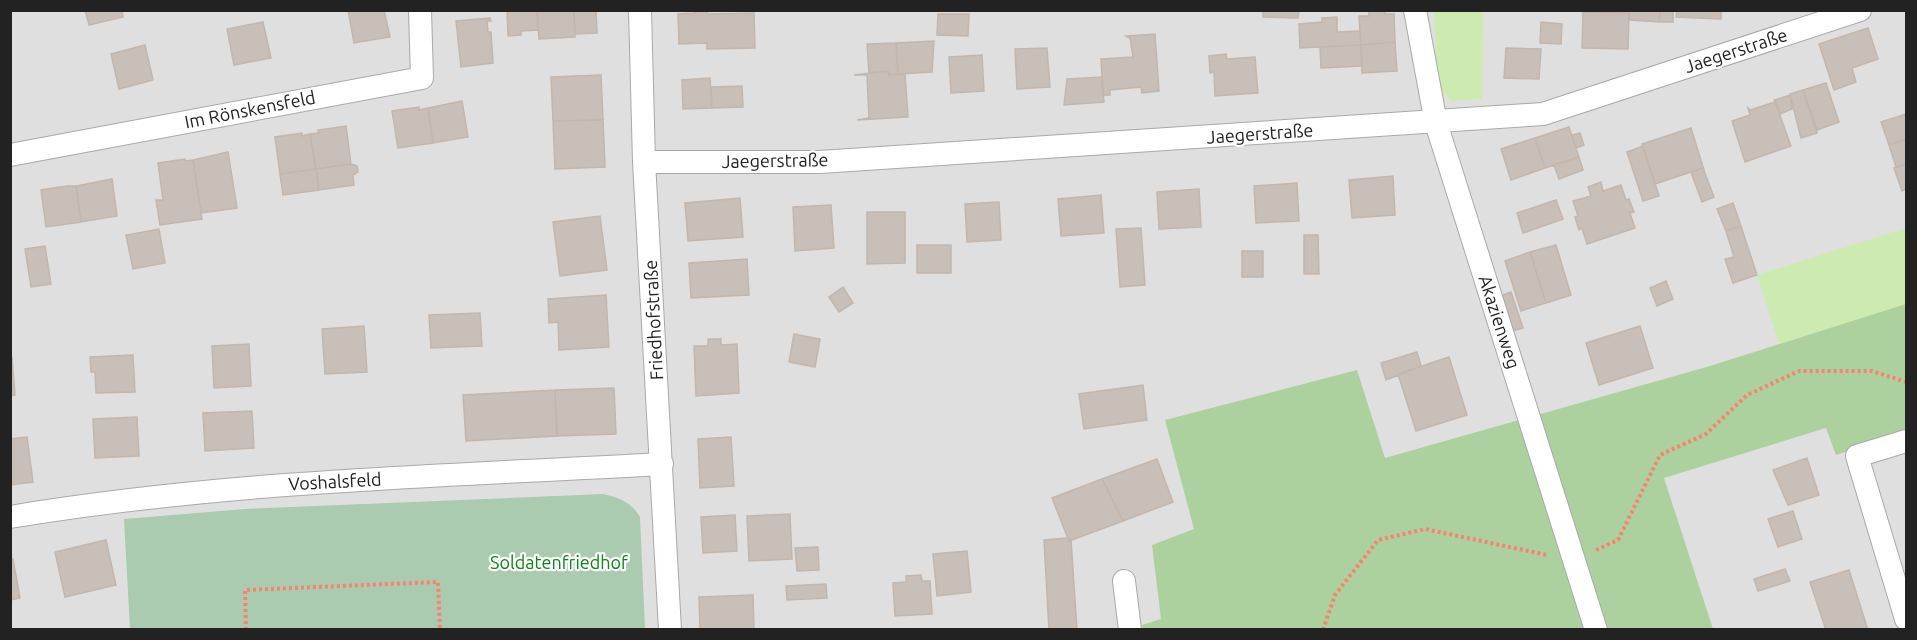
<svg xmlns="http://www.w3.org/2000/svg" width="1917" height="640" viewBox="0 0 1917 640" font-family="Ubuntu,sans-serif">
<rect width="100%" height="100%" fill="#f2efe9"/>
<path fill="#e0dfdf" d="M11 11H1906V629H11Z"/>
<path fill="#cdebb0" d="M1434 11H1483L1482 99 1451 101 1438 87Z
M1906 228V305L1779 344 1757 275Z"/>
<path fill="#add19e" d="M1906 304V432L1836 455 1826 428 1664 478 1713 629 1143 630 1142 625 1161 619 1152 545 1194 529 1165 420 1357 370 1385 458 1710 366Z"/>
<path fill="#aacbaf" d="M603 494C620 498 631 502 640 517L645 629H130L124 519 245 509Z"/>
<path fill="#c7bfb8" stroke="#c4b6ab" stroke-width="1.5" d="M85 10H122L123 17 89 25Z
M348 10H384L390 37 354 43Z
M507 10H537L538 30 521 31V35L508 36Z
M537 10H574L575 37 539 39Z
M574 10H596L597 33 575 34Z
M695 10H706L708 14 754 13 755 48 707 49V43L679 44 678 14 695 13Z
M1263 10H1299L1298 18 1263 17Z
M1369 10H1385V14H1394L1395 42 1361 45 1359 16H1369Z
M1630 10H1660L1659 22 1629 20Z
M1660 10H1673V22H1659Z
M1677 10H1721V19L1676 17Z
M1583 12 1629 13 1628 49 1582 48Z
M938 14H969L968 36 937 35Z
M1337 17V32L1360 31 1361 45 1300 48 1299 24 1322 22V18Z
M490 18 491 21H487L488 32H491L493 63 461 67 456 21Z
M263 22 271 58 234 65 227 29Z
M1541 22 1562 24 1561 44 1540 43Z
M1868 28 1878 59 1852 68 1856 82 1834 90 1819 44Z
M1155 34 1159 91 1142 93 1141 87 1110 90V95H1103L1101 59 1133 57 1130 38 1126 36Z
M934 41 932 72 898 74 896 43Z
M1395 42 1397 71 1362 73 1361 45Z
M896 43 898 74 889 75 888 71 869 73 867 44Z
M145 45 153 80 119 89 111 54Z
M1361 45 1362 66 1321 68 1320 47Z
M1047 48 1050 87 1017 89 1015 49Z
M1506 48 1541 49 1539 79 1504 78Z
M1226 54 1227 59 1255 57 1258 93 1215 96 1214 72 1210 73 1209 56Z
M982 55 984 91 951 93 949 57Z
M888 71 889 75 905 74 908 117 857 120 869 118 867 75H854Z
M601 75 603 120 553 121 551 77Z
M1102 77 1104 102 1064 105 1067 79Z
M710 78 712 108 683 109 682 80Z
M1826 83 1839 122 1817 130 1803 90Z
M742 86 743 107 712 108 711 87Z
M1803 90 1817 133 1801 138 1790 94Z
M1790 95 1792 109 1780 114 1775 100Z
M1774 99 1791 146 1745 162 1732 121 1750 115 1748 108 1750 110 1775 102Z
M462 101 468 137 433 143 428 108Z
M419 107V110L428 108 433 143 398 148 392 111Z
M1906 114V139L1889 145 1881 122Z
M603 120 605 167 555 169 553 121Z
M346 126 351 164 316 169 310 134 319 133 318 130Z
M1569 127 1579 157 1545 168 1535 138Z
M1691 128 1707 180 1703 168 1655 184 1642 144Z
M302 133V136L310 134 316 169 280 174 275 137Z
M1580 133 1584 145 1576 148 1572 135Z
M1535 138 1545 168 1511 180 1501 149Z
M1906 139V164L1896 167 1889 145Z
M1643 146 1659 196 1643 201 1627 152Z
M228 152 237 208 201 213 193 160Z
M1579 157 1583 170 1559 179 1554 165Z
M185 159V161L193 160 202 219 160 225 156 200H163L158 163Z
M351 164 357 166 358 172 353 175 354 185 319 190 316 169Z
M1906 164V189L1902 191 1894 168Z
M1703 168 1714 197 1702 202 1691 172Z
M316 169 319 190 283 195 280 174Z
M1393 176 1395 215 1352 218 1349 180Z
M112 179 117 216 81 222 76 186Z
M1601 182 1603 191 1621 185 1626 200 1629 199 1634 212 1630 213 1635 228 1587 244 1582 228 1579 230 1575 217 1578 216 1573 201 1591 196 1588 187Z
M1297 183 1299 221 1256 223 1254 186Z
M67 186H76L81 222 46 227 41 190Z
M1199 189 1201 227 1159 229 1157 192Z
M1101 195 1104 233 1061 236 1058 199Z
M740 198 743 237 688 241 685 203Z
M1556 200 1563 219 1523 233 1517 213Z
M999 202 1001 240 967 242 965 204Z
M1733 203 1741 226 1726 231 1717 209Z
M831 205 834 248 795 251 793 207Z
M867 212H905V263L867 264Z
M600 216 607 270 560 276 553 222Z
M1741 226 1757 275 1733 283 1725 259 1734 257 1726 231Z
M1141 228 1145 285 1120 287 1116 229Z
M159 229 165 263 133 269 126 235Z
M1304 235H1318L1319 274H1304Z
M917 245H951V273H917Z
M1556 245 1571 295 1546 303 1530 252Z
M45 246 51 284 31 287 25 249Z
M1242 251H1263V277H1242Z
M1530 252 1546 303 1521 311 1505 261Z
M747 259 749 295 691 298 689 263Z
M1666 281 1673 299 1657 306 1650 288Z
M843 287 853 303 839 312 829 297Z
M1511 292 1523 328 1512 331 1500 296Z
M606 295 609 347 559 350 558 322 549 323 548 299Z
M480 313 482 346 431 348 429 315Z
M364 326 367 372 325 374 322 329Z
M1640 326 1653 368 1599 385 1586 343Z
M794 334 820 339 815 367 789 362Z
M708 339H721V345L737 344 739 393 696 396 694 346H708Z
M249 344 251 386 214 388 212 346Z
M1417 352 1421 366 1386 380 1381 363Z
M133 355 135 392 96 393 95 372H91L90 357Z
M1449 357 1467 415 1416 431 1398 374Z
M12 358 15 395 10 396V359Z
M1143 385 1147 420 1084 429 1079 394Z
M614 388 616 434 557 436 555 390Z
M555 390 557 436 466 441 463 395Z
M252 411 254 448 205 451 203 413Z
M137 417 139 456 95 458 93 419Z
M27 437 33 482 10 485V439Z
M731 437 734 486 700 488 698 439Z
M1807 458 1819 495 1788 505 1773 470Z
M1157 459 1173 502 1123 521 1102 479Z
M1102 479 1123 521 1069 541 1052 498Z
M1793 511 1802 539 1778 547 1768 519Z
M790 514 792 559 749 561 747 516Z
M735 515 737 551 703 553 701 517Z
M1067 538 1071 540 1077 630H1049L1044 540Z
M106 540 116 585 65 597 55 552Z
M818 547 819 570 797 571 795 548Z
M967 551 971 592 937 596 933 554Z
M10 559H13L20 598 10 600Z
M1785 569 1790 581 1758 591 1754 579Z
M1849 570 1868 630H1826L1810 582Z
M921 575 922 581H930L932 614 895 616 893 583 906 582V576Z
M826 584 827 598 787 600 786 586Z
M753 595 754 630H700L699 597Z"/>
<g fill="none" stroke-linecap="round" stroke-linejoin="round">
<defs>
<path id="street" d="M640 10 644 162 670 630
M1415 10 1436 123 1596 630
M10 155 422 78 420 10
M644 162H820L1543 114 1860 10
M1906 441 1857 456 1906 619
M10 517C226 481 444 476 662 464
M1124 581 1130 630"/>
</defs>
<use href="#street" stroke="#a9a9a9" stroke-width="24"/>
<path stroke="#fa8072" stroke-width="4" stroke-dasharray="3 3" stroke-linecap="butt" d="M1596 550 1618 540 1660 455 1706 434 1747 395 1799 371H1872L1906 382
M246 630 245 590 438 582 440 630
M1323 630 1335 595 1378 540 1425 529 1547 555"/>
<use href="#street" stroke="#fff" stroke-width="22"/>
</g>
<g text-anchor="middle" stroke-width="4.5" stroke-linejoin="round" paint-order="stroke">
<g font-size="18" fill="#222" stroke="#fff">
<text transform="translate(1736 51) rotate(-18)" y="6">Jaegerstraße</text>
<text transform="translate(250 110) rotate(-11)" y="6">Im Rönskensfeld</text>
<text transform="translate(1260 134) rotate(-4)" y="6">Jaegerstraße</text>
<text transform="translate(775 161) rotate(-1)" y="6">Jaegerstraße</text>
<text transform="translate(654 320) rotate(-93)" y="6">Friedhofstraße</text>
<text transform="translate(1499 322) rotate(72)" y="6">Akazienweg</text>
<text transform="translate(335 482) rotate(-3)" y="6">Voshalsfeld</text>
</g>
<g font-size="18" fill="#0c8416" stroke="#fff">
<text x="559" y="569">Soldatenfriedhof</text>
</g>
</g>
<rect width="1917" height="640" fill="none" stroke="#222222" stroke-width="24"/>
</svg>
